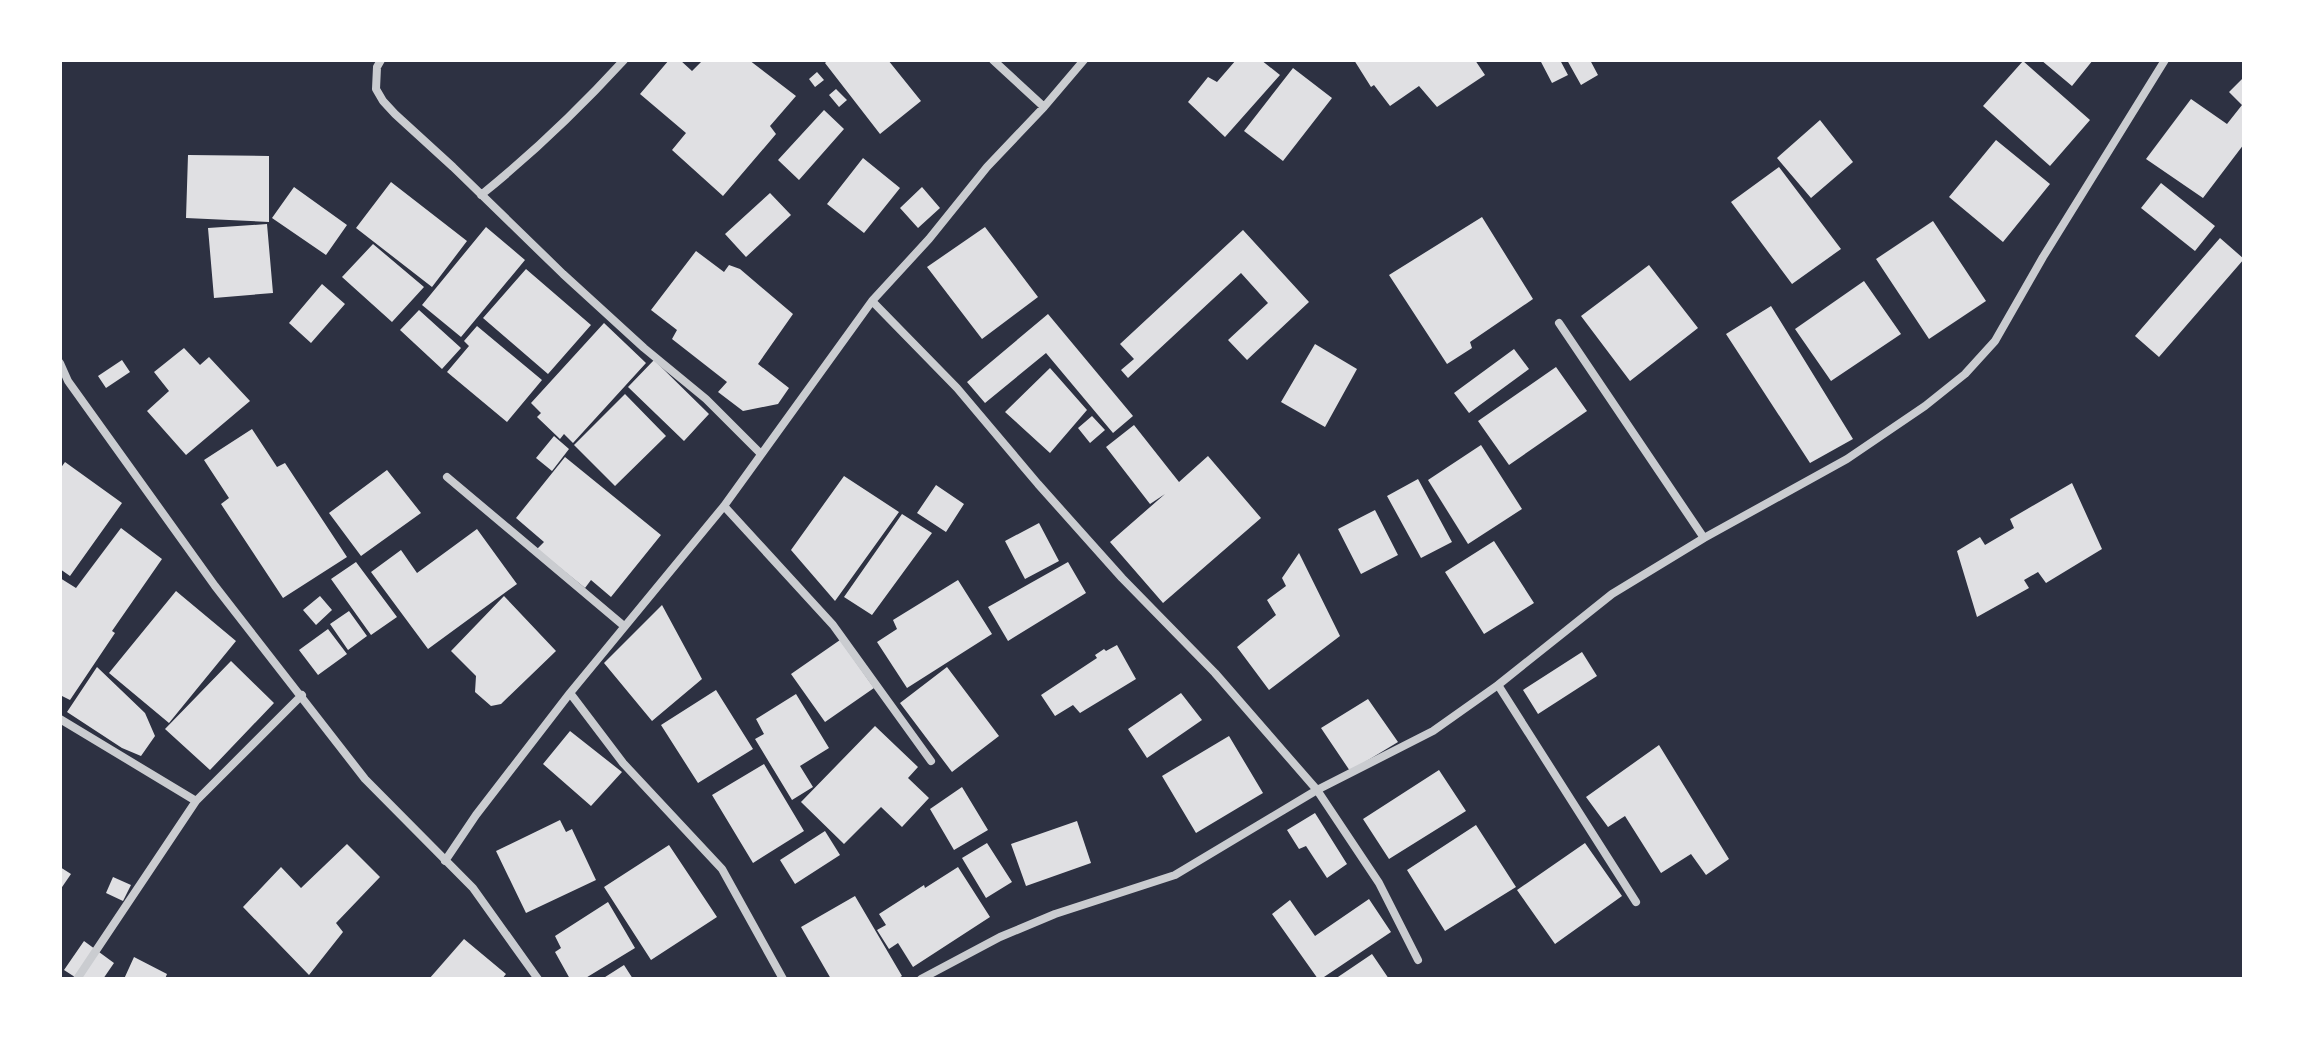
<svg xmlns="http://www.w3.org/2000/svg" width="2304" height="1039" viewBox="0 0 2304 1039" font-family="'DM Sans',sans-serif">
<rect width="100%" height="100%" fill="#2d3142"/>
<path fill="#e0e0e3" d="M669 60H680L692 71 703 60H749L796 96 770 126 776 134 723 196 672 150 686 133 640 94Z
M828 60H888L921 101 880 134 825 63Z
M1236 60H1261L1280 75 1225 137 1188 102 1208 77 1217 82Z
M1354 60H1475L1485 75 1437 107 1419 86 1390 106 1374 85 1371 87Z
M1540 60H1560L1568 75 1552 83Z
M1567 60H1590L1598 75 1581 85Z
M2041 60H2093L2072 86Z
M2023 61 2090 120 2050 166 1983 106Z
M1293 68 1332 98 1283 161 1244 131Z
M817 72 824 80 815 87 809 79Z
M2244 77V144L2203 198 2146 159 2191 99 2227 124 2242 105 2229 92Z
M836 89 847 100 839 107 829 95Z
M824 110 844 129 799 180 778 160Z
M1820 120 1853 162 1811 198 1777 158Z
M1996 140 2050 184 2003 242 1949 197Z
M188 155 269 156V222L186 218Z
M863 158 900 188 864 233 827 204Z
M1779 167 1841 249 1792 284 1731 202Z
M391 182 467 241 432 287 356 228Z
M2161 183 2215 226 2195 251 2141 208Z
M294 187 347 225 326 255 272 218Z
M922 187 940 208 918 228 900 208Z
M770 193 791 215 746 257 725 234Z
M1482 217 1533 299 1470 342 1472 348 1447 364 1389 275Z
M1933 221 1986 301 1929 339 1876 259Z
M267 224 273 293 214 298 208 228Z
M486 227 525 260 461 337 422 305Z
M985 227 1038 297 982 339 927 267Z
M1243 230 1309 302 1247 360 1228 340 1268 303 1241 273 1128 378 1121 370 1134 359 1120 344Z
M2220 238 2244 259 2159 357 2135 336Z
M373 244 424 287 392 322 342 277Z
M696 251 724 272 729 265 740 269 793 314 758 364 789 388 778 404 743 411 718 392 727 382 672 339 677 330 651 310Z
M1649 265 1698 328 1630 381 1581 316Z
M526 269 591 325 548 374 483 318Z
M1864 281 1901 334 1831 381 1795 329Z
M322 284 345 304 311 343 289 323Z
M1771 306 1853 439 1810 463 1726 334Z
M419 310 461 348 442 369 400 330Z
M1048 314 1133 416 1113 433 1046 353 985 403 967 382Z
M604 323 646 363 573 443 564 434 560 439 537 417 541 413 531 403Z
M477 326 542 380 507 422 447 372 469 346 464 341Z
M1315 344 1357 369 1325 427 1281 402Z
M184 348 200 365 209 357 250 401 186 455 147 411 169 391 154 372Z
M1514 349 1529 369 1469 413 1454 393Z
M122 360 130 372 106 388 98 376Z
M654 360 709 414 684 441 628 387Z
M1556 367 1587 411 1509 465 1478 421Z
M1050 368 1087 410 1050 453 1005 412Z
M625 394 666 436 615 486 574 445Z
M1092 416 1105 430 1090 443 1078 428Z
M1134 425 1179 482 1208 456 1261 518 1163 603 1110 542 1165 494 1150 504 1106 447Z
M252 429 277 467 285 463 347 557 283 598 221 504 229 498 204 460Z
M554 436 569 449 552 471 536 458Z
M1481 445 1522 509 1468 544 1428 480Z
M565 457 661 535 611 597 591 580 585 588 537 549 544 542 516 518Z
M65 462 122 503 70 576 60 569V469Z
M387 470 421 513 361 556 329 513Z
M844 476 899 512 835 601 791 550Z
M1418 479 1452 542 1421 558 1387 496Z
M2072 483 2102 549 2046 583 2038 572 2024 580 2029 588 1977 617 1957 551 1980 537 1985 545 2014 528 2010 519Z
M936 485 964 504 946 532 917 513Z
M1375 510 1398 555 1361 574 1338 529Z
M902 514 932 533 872 615 844 597Z
M1039 523 1059 561 1025 579 1005 541Z
M121 528 162 559 112 631 115 633 70 700 60 695V578L76 588Z
M477 529 517 584 428 649 371 572 401 550 417 573Z
M1494 541 1534 603 1484 634 1445 572Z
M1299 553 1340 636 1269 690 1237 647 1276 615 1267 600 1286 586 1282 578Z
M356 562 397 617 371 635 331 579Z
M1068 562 1086 593 1008 641 988 607Z
M958 580 992 634 907 688 877 642 897 629 893 620Z
M176 591 236 641 169 723 109 673Z
M320 596 332 610 316 625 303 610Z
M504 596 556 651 501 704 491 706 475 692 476 676 451 651Z
M662 605 702 679 652 721 604 663Z
M349 611 367 636 348 650 330 624Z
M328 629 347 654 318 675 299 650Z
M840 640 874 688 825 722 791 674Z
M1117 645 1136 679 1080 713 1073 705 1055 716 1041 695 1097 658 1095 655 1104 649 1106 651Z
M1582 652 1597 676 1538 714 1523 690Z
M231 661 274 703 210 770 165 729Z
M97 667 145 713 155 736 141 756 122 748 67 712Z
M947 667 999 736 952 772 900 703Z
M716 690 753 749 698 783 661 725Z
M1181 693 1202 720 1147 758 1128 729Z
M796 694 829 748 800 766 813 787 792 800 755 739 764 734 756 719Z
M1368 699 1398 742 1350 771 1321 728Z
M875 726 918 767 908 778 929 798 902 827 881 807 844 844 801 802Z
M570 731 622 772 591 806 543 764Z
M1229 736 1263 793 1196 833 1162 776Z
M1659 745 1729 859 1706 875 1691 854 1661 873 1625 816 1608 827 1586 797Z
M764 764 804 831 753 863 712 795Z
M1439 770 1466 811 1389 859 1363 819Z
M962 787 988 830 954 850 930 809Z
M1315 813 1347 864 1327 878 1306 846 1299 849 1287 830Z
M560 820 566 832 572 829 596 880 526 913 496 851Z
M1077 821 1091 863 1026 886 1011 844Z
M1476 825 1516 887 1445 931 1407 870Z
M825 831 840 855 795 884 780 860Z
M987 843 1012 882 986 898 962 858Z
M1585 843 1622 896 1555 944 1517 890Z
M347 844 380 877 336 923 343 932 309 975 243 907 281 867 301 888Z
M669 845 717 917 651 960 604 887Z
M60 867 71 874 60 890Z
M958 867 990 917 913 967 898 943 889 949 877 930 886 925 879 914 924 885 925 888Z
M113 877 131 885 123 901 106 893Z
M855 896 902 976 897 979H831L801 927Z
M1369 899 1391 932 1321 979H1318L1272 914 1290 900 1315 936Z
M608 902 635 948 584 979H570L555 952 561 948 555 936Z
M464 939 506 974 502 979H429Z
M84 941 114 963 103 979H78L64 970Z
M1372 954 1389 979H1335Z
M134 957 167 974 165 979H124Z
M624 965 633 979H602Z"/>
<g fill="none" stroke-linecap="round" stroke-linejoin="round">
<path stroke="#caccd0" stroke-width="8" d="M381 60 377 67 376 89 383 101 395 114 453 167 563 274 644 348 706 399 761 454
M993 60 1044 107
M481 195C532 154 579 109 624 60
M872 301 957 388 1038 484 1122 578 1215 673 1317 790 1379 883 1418 960
M1559 323 1704 538
M60 363 68 381 215 586 365 779 473 888 538 979
M447 477 624 626
M724 506 833 625 931 761
M1498 685 1636 902
M570 693 623 763 722 869 783 979
M60 719 196 801
M445 861 476 815 570 693 724 506 872 301 929 239 987 167 1044 107 1084 60
M77 979 196 801 302 695
M921 979 1000 937 1055 914 1175 875 1317 790 1433 731 1498 685 1612 594 1704 538 1847 459 1925 406 1965 374 1995 341 2043 257 2165 60"/>
</g>
<rect width="2304" height="1039" fill="none" stroke="#ffffff" stroke-width="124"/>
</svg>
